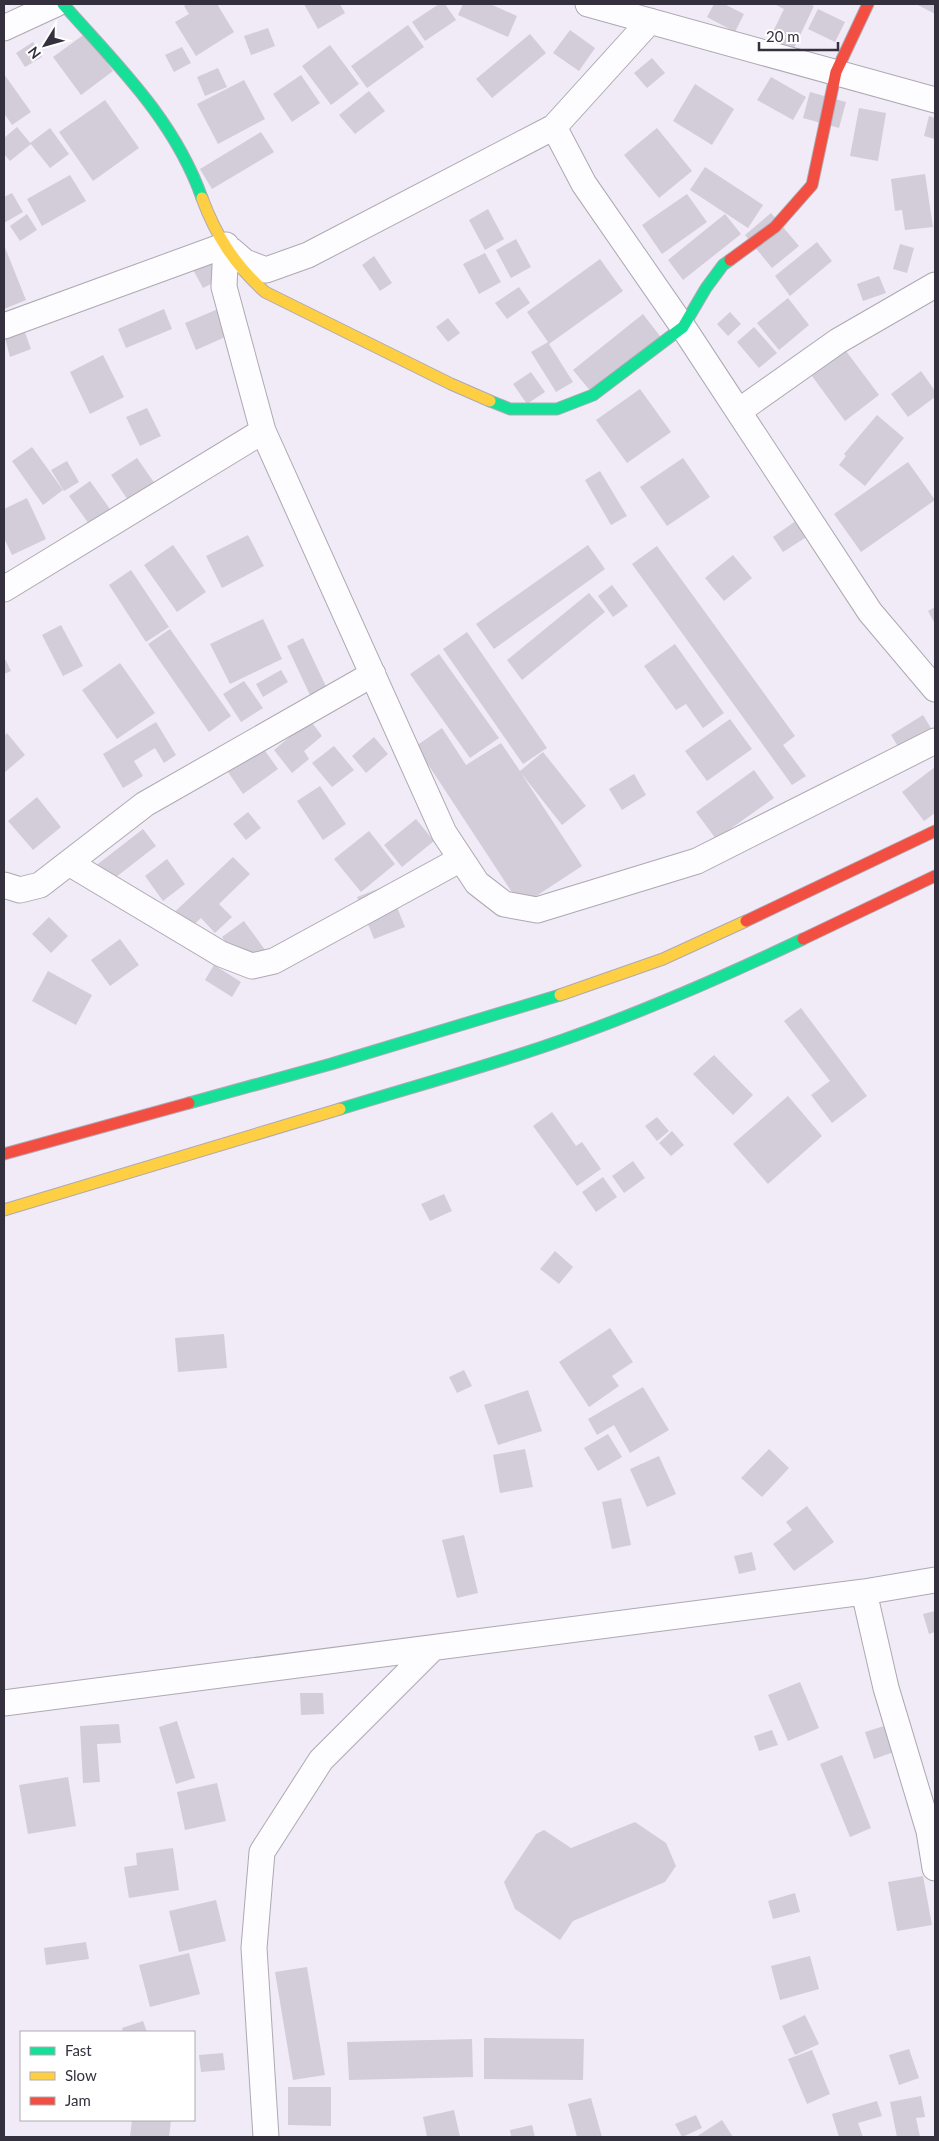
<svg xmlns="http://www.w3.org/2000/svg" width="939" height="2141" viewBox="0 0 939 2141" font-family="Lato,sans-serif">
<rect width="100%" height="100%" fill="#f0ebf6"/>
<path fill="#d2cdd9" d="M187 4H217L234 32 196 56 175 22 189 14 184 6Z
M304 4H340L345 13 318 29Z
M439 4H445L456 20 425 41 412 22Z
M463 4H490L517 16 508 37 458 15Z
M714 4H724L744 14 735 32 707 17Z
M774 4H809L814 6 793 50 770 38 784 9Z
M916 4H935V14Z
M818 9 845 22 835 42 808 29Z
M408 25 424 47 367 88 351 66Z
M268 28 275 46 251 55 244 36Z
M570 30 595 48 579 71 553 53Z
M86 33 113 71 81 95 53 57Z
M530 34 546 53 492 98 476 79Z
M33 42 42 57 25 67 16 53Z
M330 45 359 84 331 105 302 66Z
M182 47 191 63 174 72 165 55Z
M652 58 665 73 647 88 634 73Z
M218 68 227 87 205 96 197 77Z
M4 74 31 112 12 125 4 113Z
M301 75 320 103 292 122 273 94Z
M771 77 806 97 793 120 757 100Z
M244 80 265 119 218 144 197 104Z
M695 84 734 109 712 145 673 121Z
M369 91 385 111 355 134 339 115Z
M810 92 846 102 839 128 803 118Z
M105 100 139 148 93 181 59 132Z
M859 108 886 113 878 161 850 156Z
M929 116 935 118V139L924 136Z
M17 127 31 144 10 161 4 154V138Z
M50 128 69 154 50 168 30 143Z
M657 128 692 171 659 198 624 155Z
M261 132 274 152 212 189 200 169Z
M705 167 763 205 748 228 690 190Z
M925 174 933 227 905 230 902 210 895 211 891 179Z
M70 175 86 201 42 226 27 199Z
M12 193 23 212 4 223V197Z
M687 194 707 222 662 254 642 225Z
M488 209 504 239 485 250 469 220Z
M771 213 799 246 772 268 745 235Z
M27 214 37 230 20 241 10 226Z
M725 214 741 234 683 280 668 260Z
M516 239 531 267 511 278 496 250Z
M817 242 832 261 790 296 775 276Z
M900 244 914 248 907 273 893 269Z
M4 245 26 300 4 309Z
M221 251 233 273 203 288 191 266Z
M485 253 501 282 479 294 463 264Z
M374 256 392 283 380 291 362 265Z
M600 259 623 291 549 344 573 382 556 392 531 352 548 342 527 312Z
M879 276 886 293 863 301 857 284Z
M519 287 530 303 507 319 495 303Z
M788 298 809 325 779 350 757 323Z
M232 303 243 329 196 350 185 323Z
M164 309 172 329 126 348 118 329Z
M730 312 741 324 728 336 717 324Z
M643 314 666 344 597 399 573 370Z
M448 318 460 333 448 342 436 327Z
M23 327 31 349 10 357 4 334Z
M754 327 777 353 759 368 737 342Z
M846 351 879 395 845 421 812 376Z
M103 355 124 397 90 414 70 372Z
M921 371 935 391V397L908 417 891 394Z
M531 372 545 392 527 404 513 384Z
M640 389 671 432 627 463 596 420Z
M147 408 161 436 140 446 126 417Z
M877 415 904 438 865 486 839 465 846 456 844 454Z
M32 447 63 490 43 505 12 461Z
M137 458 160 491 134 509 111 475Z
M683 458 710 497 667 526 640 487Z
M67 461 79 482 64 491 51 470Z
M908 462 935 500 861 552 834 514Z
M600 471 627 516 611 525 585 480Z
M90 481 110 509 89 524 69 496Z
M27 498 46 539 12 555 4 538V509Z
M797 520 808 536 783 552 773 537Z
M248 535 264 566 222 588 206 556Z
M173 545 206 592 177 612 144 565Z
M588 545 605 569 494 649 476 624Z
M657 546 795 736 783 745 806 776 792 785 632 564Z
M733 555 752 578 724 601 705 578Z
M131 570 169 627 146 642 109 585Z
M612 585 628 606 613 617 598 596Z
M589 593 605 612 522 680 507 660Z
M935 607V624L928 611Z
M263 619 282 659 230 684 210 644Z
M61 625 83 666 63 676 42 635Z
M170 629 231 716 209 732 148 644Z
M467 632 547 748 523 764 443 649Z
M303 638 334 703 317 710 287 646Z
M675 644 724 713 703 728 686 704 676 710 644 666Z
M439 654 499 738 470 758 410 674Z
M4 657 11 671 4 674Z
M120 663 155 713 117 739 82 690Z
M281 670 288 682 263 697 256 684Z
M244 681 263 708 241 722 223 694Z
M923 715 934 733 902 753 891 735Z
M730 719 752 749 707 781 685 751Z
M310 720 322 736 304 751 309 759 292 773 274 750Z
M156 722 176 755 164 763 155 748 134 761 143 776 123 788 103 754Z
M442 728 466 765 501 743 520 771 543 752 586 806 562 825 521 773 582 866 521 906 416 746Z
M7 733 25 755 4 773V736Z
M374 737 388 754 366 773 352 756Z
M334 746 354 770 332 787 312 763Z
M263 748 278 769 243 794 228 772Z
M935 767V813L924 821 902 792Z
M754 770 774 798 716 839 696 812Z
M634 774 646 795 622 810 609 789Z
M320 786 346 824 323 840 297 801Z
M37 797 61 827 33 850 8 821Z
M248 812 261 828 246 840 233 824Z
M416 819 434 841 402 867 384 845Z
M143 829 156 846 98 891 85 874Z
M369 831 395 864 361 892 334 859Z
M233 857 250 874 219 904 232 917 215 933 201 918 179 938 164 922Z
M167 859 185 884 163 901 145 876Z
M388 885 405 927 374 939 357 897Z
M49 917 68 936 51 953 32 934Z
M244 921 268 954 245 970 222 937Z
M120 939 139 965 110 986 91 960Z
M214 965 241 982 232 997 205 980Z
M48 971 92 995 76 1025 32 1001Z
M801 1008 867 1096 832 1123 811 1095 830 1081 784 1021Z
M714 1055 753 1095 733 1115 693 1074Z
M788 1096 822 1136 768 1184 733 1144Z
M552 1112 576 1146 582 1142 601 1169 577 1186 533 1126Z
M657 1117 669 1131 657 1141 645 1126Z
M672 1131 684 1145 671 1156 659 1143Z
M633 1161 645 1178 624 1193 612 1176Z
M603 1177 617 1197 596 1212 582 1192Z
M444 1194 452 1211 430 1221 421 1204Z
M555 1251 573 1267 559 1284 540 1269Z
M610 1328 633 1362 612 1376 619 1386 589 1407 559 1362Z
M224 1334 227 1368 178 1372 175 1338Z
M464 1370 472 1386 457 1393 449 1377Z
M643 1387 669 1430 630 1453 614 1425 597 1435 588 1419Z
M528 1390 542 1431 498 1445 484 1405Z
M608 1434 622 1457 598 1471 584 1448Z
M525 1449 533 1487 500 1493 493 1455Z
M769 1449 789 1468 762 1497 741 1478Z
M659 1456 676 1494 647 1507 630 1469Z
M621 1498 631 1545 612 1549 602 1502Z
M807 1506 834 1542 794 1571 773 1544 792 1530 786 1522Z
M464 1535 478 1593 457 1598 442 1540Z
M752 1552 756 1570 739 1574 734 1556Z
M935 1611V1632L929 1634 923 1614Z
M800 1682 819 1728 788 1741 768 1695Z
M300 1693H323L324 1714 301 1715Z
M177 1721 195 1778 176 1784 159 1727Z
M119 1724 121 1743 97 1744 100 1782 83 1783 80 1726Z
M884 1726 894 1752 874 1759 865 1732Z
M772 1730 778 1745 759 1751 754 1736Z
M842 1755 871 1828 850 1837 820 1764Z
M68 1777 76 1826 28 1834 19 1785Z
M217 1783 226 1821 185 1830 177 1792Z
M635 1822 666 1843 676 1866 665 1882 573 1921 560 1940 515 1909 504 1882 536 1834 544 1830 571 1848Z
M173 1848 179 1890 129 1898 124 1867 137 1865 136 1853Z
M923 1876 932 1925 897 1931 888 1882Z
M795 1893 800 1912 773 1919 768 1901Z
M216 1900 226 1941 179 1952 169 1911Z
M86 1942 89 1959 46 1965 44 1948Z
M189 1953 200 1994 150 2007 139 1965Z
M810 1956 819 1989 780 2000 771 1966Z
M307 1967 325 2075 293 2080 275 1972Z
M805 2015 819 2044 795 2055 782 2026Z
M143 2021 147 2032H123L122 2028Z
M484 2038 584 2039 583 2080 484 2079Z
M472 2039 473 2077 349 2080 347 2042Z
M909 2049 919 2078 899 2085 889 2055Z
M812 2050 830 2094 807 2104 788 2059Z
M223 2053 225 2070 201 2072 199 2055Z
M288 2087H331V2126L288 2125Z
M921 2096 925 2117 916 2118 920 2137H897L890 2102Z
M591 2098 602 2137H577L568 2104Z
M877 2101 882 2116 858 2123 863 2137H839L832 2114Z
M454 2110 460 2137H427L423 2117Z
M696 2115 702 2128 682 2137 675 2124Z
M132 2120H171L169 2137H130Z
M722 2120 733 2137H696Z
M532 2125 535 2137H511L510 2130Z"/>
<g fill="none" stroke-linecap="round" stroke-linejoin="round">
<defs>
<path id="street" d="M588 4 935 100
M650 21 554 127 584 184 683 327 870 612 935 689
M4 28 56 4
M226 245 224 287 263 431 444 833 477 883 504 904 537 910 697 861 935 741
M231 250 245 262 266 270 308 255 554 127
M4 326 226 245
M739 411 838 341 935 285
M4 589 263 431
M69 863 221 954 252 966 274 961 461 859
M4 885 20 890 40 885 145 804 373 674
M864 1592 886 1688 929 1831 935 1868
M4 1703 864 1592 935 1580
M266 2137 254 1948 262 1852 321 1760 433 1648"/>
<path id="fast" d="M63 4C117 65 174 119 202 198
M490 401 510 409H557L593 395 683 327 706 288 723 265 730 260
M189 1103 331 1064 560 995
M340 1109C399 1091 459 1074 518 1055 616 1024 710 983 803 939"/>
<path id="slow" d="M202 198C216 236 235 265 265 292L451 384 490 401
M560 995 663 959 746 921
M4 1210 340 1109"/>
<path id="jam" d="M730 260 775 227 812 185 836 72 868 4
M746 921 935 831
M803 939 935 876
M4 1154 189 1103"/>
</defs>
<use href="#street" stroke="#ada9b3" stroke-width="27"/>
<use href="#fast" stroke="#ada9b3" stroke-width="13"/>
<use href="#slow" stroke="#ada9b3" stroke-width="13"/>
<use href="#jam" stroke="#ada9b3" stroke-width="13"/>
<use href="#street" stroke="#fdfcfe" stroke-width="25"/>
<use href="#fast" stroke="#16e098" stroke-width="11"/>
<use href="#slow" stroke="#ffcf43" stroke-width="11"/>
<use href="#jam" stroke="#f24e42" stroke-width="11"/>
</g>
<rect width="939" height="2141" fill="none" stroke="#35303d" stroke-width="10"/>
<rect x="20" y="2031" width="175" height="90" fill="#ffffff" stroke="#aeacb1"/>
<rect x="30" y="2047" width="25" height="8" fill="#16e098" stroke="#aeacb1"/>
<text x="65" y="2056" font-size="15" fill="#35303d">Fast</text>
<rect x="30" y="2072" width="25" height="8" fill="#ffcf43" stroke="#aeacb1"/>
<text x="65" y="2081" font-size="15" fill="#35303d">Slow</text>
<rect x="30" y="2097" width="25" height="8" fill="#f24e42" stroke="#aeacb1"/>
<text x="65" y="2106" font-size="15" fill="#35303d">Jam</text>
<g transform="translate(45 45) rotate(233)" stroke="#ffffff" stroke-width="4" paint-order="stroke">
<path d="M0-4L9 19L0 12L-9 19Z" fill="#35303d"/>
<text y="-8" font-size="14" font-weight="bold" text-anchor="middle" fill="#35303d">N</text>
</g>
<path d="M759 42v8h79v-8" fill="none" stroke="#35303d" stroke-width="2.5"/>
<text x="766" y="42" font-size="15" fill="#35303d" stroke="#ffffff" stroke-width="4" paint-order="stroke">20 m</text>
</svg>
